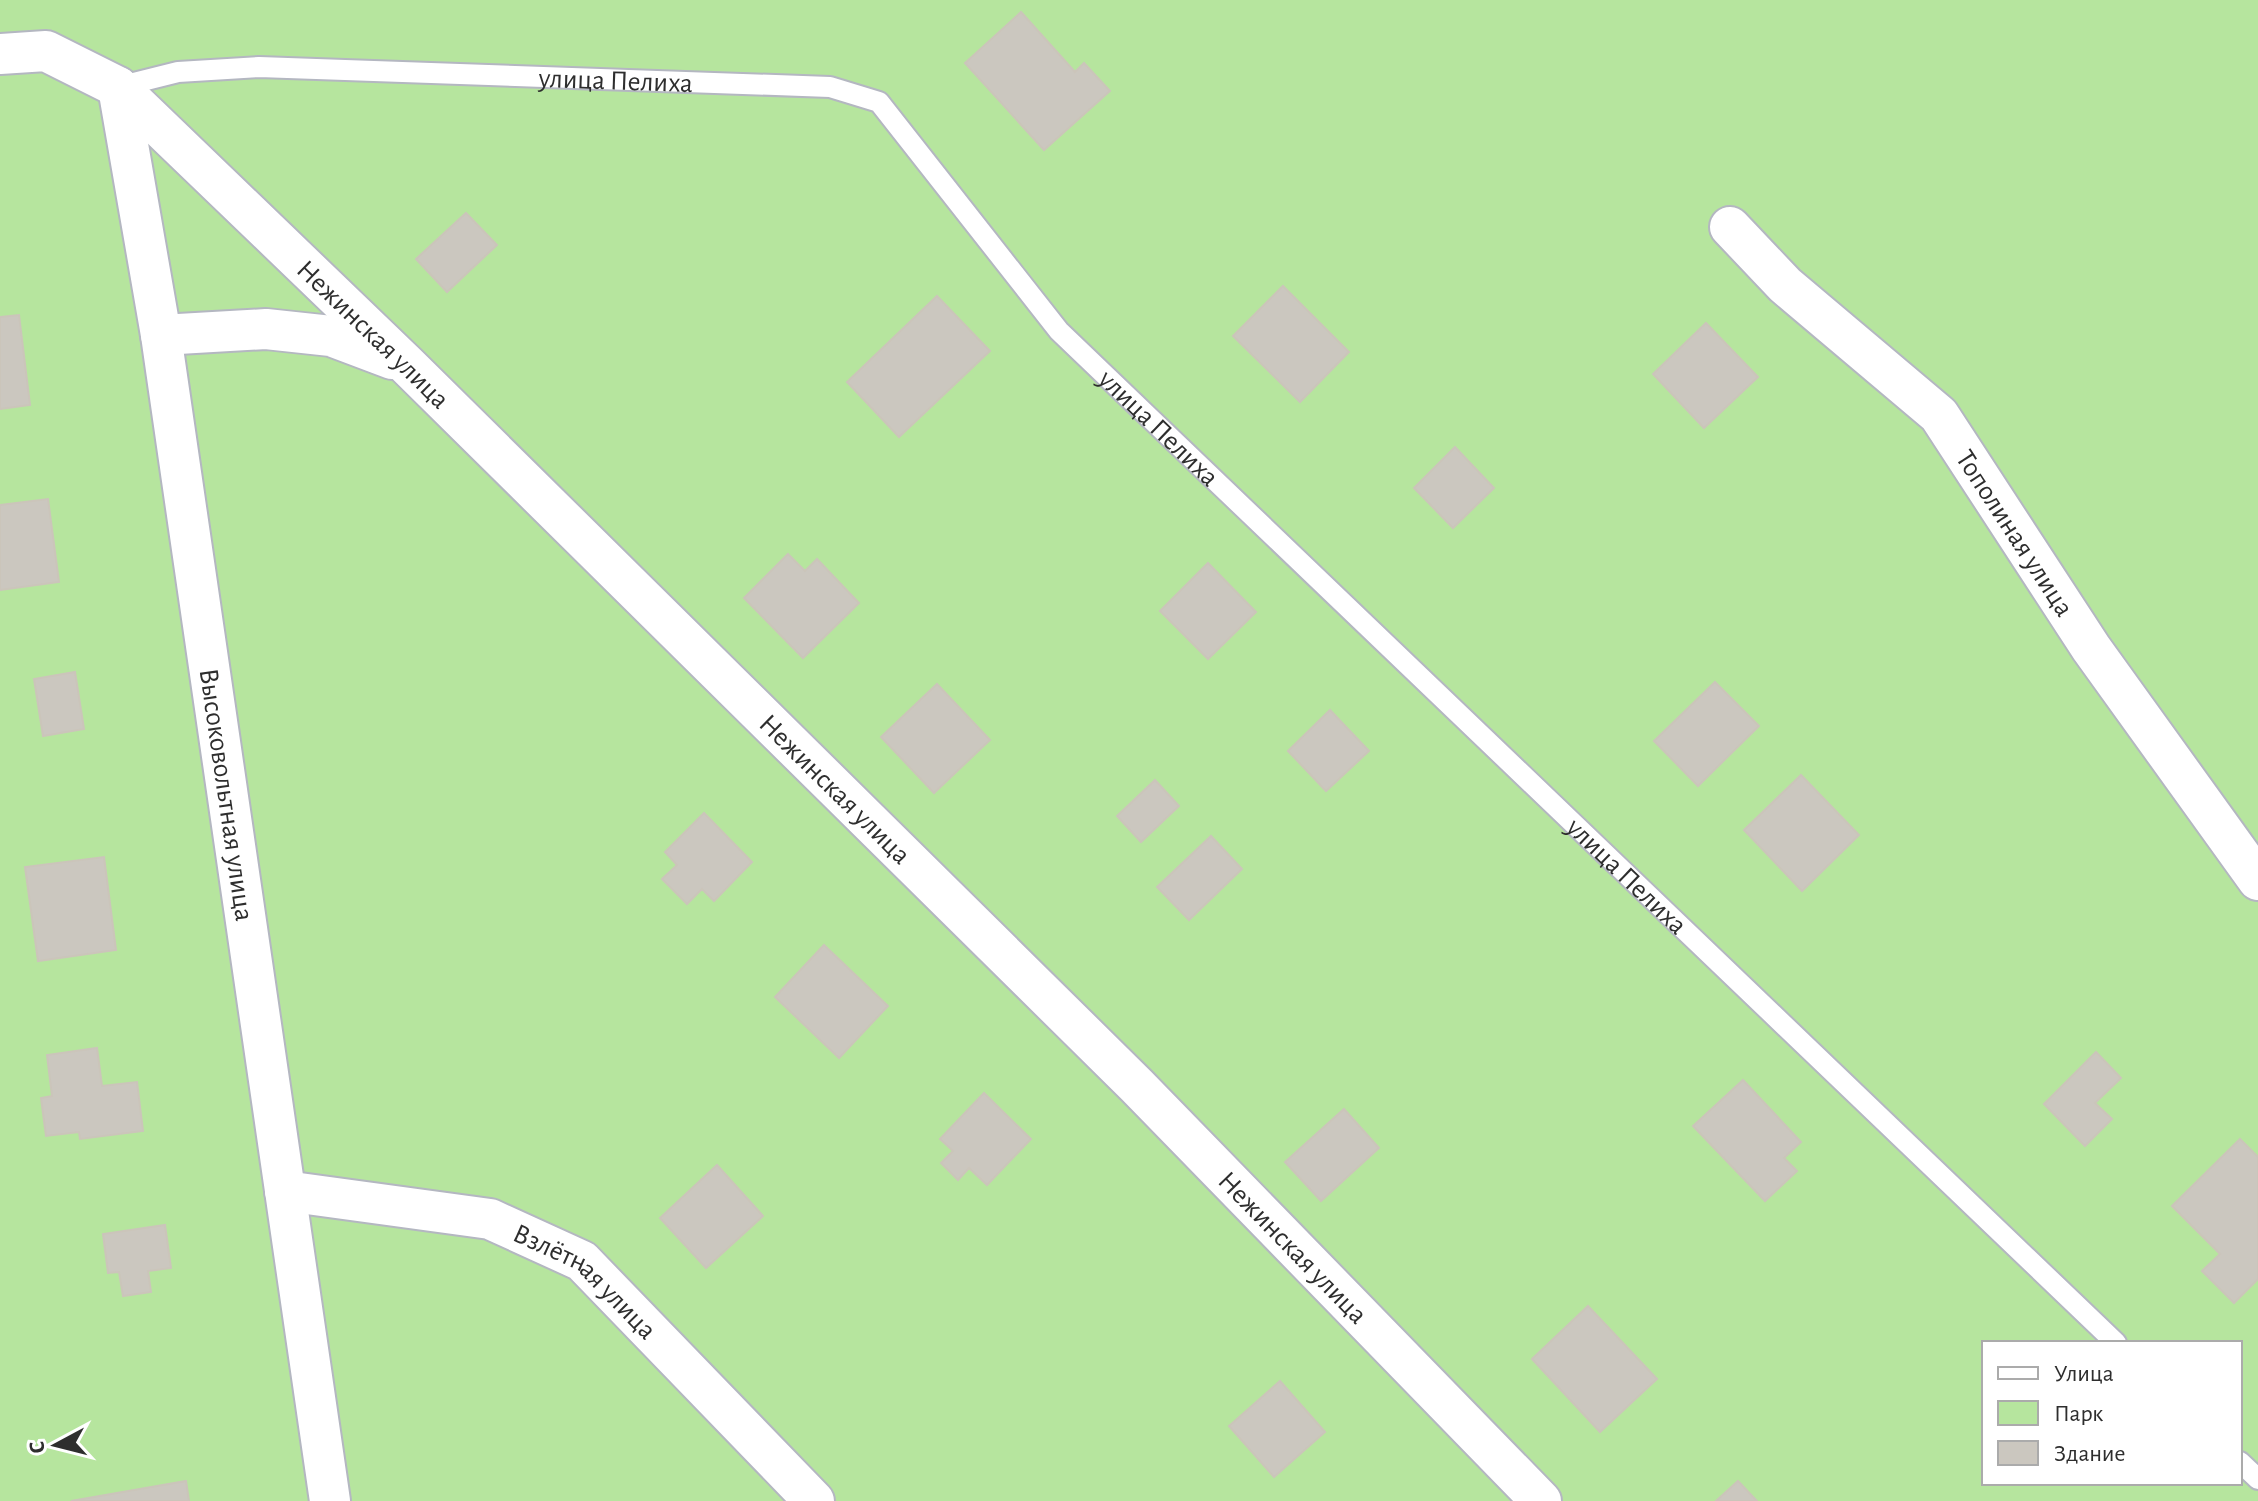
<svg xmlns="http://www.w3.org/2000/svg" width="2258" height="1501" viewBox="0 0 2258 1501" font-family="'Alegreya Sans',sans-serif">
<rect width="100%" height="100%" fill="#efe9e1"/>
<path fill="#b6e59e" fill-rule="evenodd" d="M0 0H2258V1501H0ZM1984 1343H2240V1483H1984Z"/>
<path fill="#cbc7bf" stroke="#cbc5ba" stroke-width="2" d="M1021 12 1075 72 1084 63 1110 91 1044 150 965 63Z
M466 213 497 245 447 292 416 259Z
M1283 286 1349 352 1300 402 1233 336Z
M937 296 990 351 899 437 847 382Z
M19 315 30 405 0 409V317Z
M1706 323 1758 377 1704 428 1653 374Z
M1455 447 1494 488 1453 528 1414 488Z
M48 499 59 582 0 590V505Z
M788 554 805 571 817 559 859 603 803 658 744 598Z
M1208 563 1256 612 1208 659 1160 611Z
M75 672 84 729 43 736 34 679Z
M1715 682 1759 726 1698 786 1654 741Z
M937 684 990 740 934 793 881 737Z
M1330 710 1369 751 1326 791 1288 751Z
M1801 775 1859 835 1802 891 1744 830Z
M1155 780 1179 806 1141 842 1117 816Z
M704 813 752 862 714 901 702 889 687 904 662 879 677 865 665 852Z
M1211 836 1242 869 1189 920 1157 887Z
M104 857 116 950 38 961 25 867Z
M824 945 888 1006 839 1058 775 997Z
M97 1048 102 1086 137 1082 143 1131 80 1139 79 1132 46 1136 41 1098 52 1096 47 1055Z
M2096 1052 2121 1078 2095 1103 2112 1119 2085 1146 2044 1104Z
M1743 1080 1801 1142 1784 1158 1797 1171 1765 1201 1693 1126Z
M984 1093 1031 1139 987 1185 969 1168 958 1180 941 1163 953 1151 940 1139Z
M1344 1109 1379 1148 1321 1201 1285 1162Z
M2240 1139 2258 1157V1279L2234 1303 2202 1271 2220 1254 2172 1206Z
M717 1165 763 1216 706 1268 660 1218Z
M165 1225 171 1268 148 1271 151 1292 123 1296 119 1272 108 1273 103 1234Z
M1588 1306 1657 1379 1600 1432 1532 1359Z
M1280 1381 1325 1432 1274 1477 1229 1426Z
M186 1481 189 1501H71Z
M1738 1481 1757 1501H1716Z"/>
<g fill="none" stroke-linecap="round" stroke-linejoin="round">
<defs>
<g id="lane">
<path id="s1" d="M118 87 178 72 259 67 830 87 879 102 1059 331 2116 1343"/>
<path d="M2240 1462 2258 1479"/>
</g>
<g id="street">
<path id="s2" d="M0 54 46 51 118 87 407 365 1137 1086 1541 1501"/>
<path id="s3" d="M118 87 161 335 330 1501"/>
<path id="s4" d="M1730 227 1785 285 1939 415 2091 648 2258 880"/>
<path d="M161 335 266 329 331 336 392 359"/>
<path id="s5" d="M285 1191 490 1219 582 1261 814 1501"/>
</g>
</defs>
<use href="#lane" stroke="#b4b7c1" stroke-width="24"/>
<use href="#street" stroke="#b4b7c1" stroke-width="44"/>
<use href="#lane" stroke="#fff" stroke-width="20"/>
<use href="#street" stroke="#fff" stroke-width="40"/>
</g>
<g text-anchor="middle" stroke-width="7" stroke-linejoin="round" paint-order="stroke">
<g font-size="28" fill="#2e2e2e" stroke="#fff">
<text dy="10" stroke="none"><textPath href="#s1" startOffset="500">улица Пелиха</textPath></text>
<text dy="10" stroke="none"><textPath href="#s2" startOffset="482">Нежинская улица</textPath></text>
<text dy="10" stroke="none"><textPath href="#s1" startOffset="1196">улица Пелиха</textPath></text>
<text dy="10" stroke="none"><textPath href="#s4" startOffset="422">Тополиная улица</textPath></text>
<text dy="10" stroke="none"><textPath href="#s2" startOffset="1130">Нежинская улица</textPath></text>
<text dy="10" stroke="none"><textPath href="#s3" startOffset="716">Высоковольтная улица</textPath></text>
<text dy="10" stroke="none"><textPath href="#s1" startOffset="1844">улица Пелиха</textPath></text>
<text dy="10" stroke="none"><textPath href="#s2" startOffset="1778">Нежинская улица</textPath></text>
<text dy="10" stroke="none"><textPath href="#s5" startOffset="322">Взлётная улица</textPath></text>
</g>
</g>
<rect x="1982" y="1341" width="260" height="144" fill="#ffffff" stroke="#ababab" stroke-width="2"/>
<rect x="1998" y="1367" width="40" height="12" fill="#ffffff" stroke="#ababab" stroke-width="2"/>
<text x="2054" y="1381" font-size="24" fill="#2e2e2e">Улица</text>
<rect x="1998" y="1401" width="40" height="24" fill="#b6e59e" stroke="#ababab" stroke-width="2"/>
<text x="2054" y="1421" font-size="24" fill="#2e2e2e">Парк</text>
<rect x="1998" y="1441" width="40" height="24" fill="#cbc7bf" stroke="#ababab" stroke-width="2"/>
<text x="2054" y="1461" font-size="24" fill="#2e2e2e">Здание</text>
<g transform="translate(56 1445) rotate(263)" stroke="#ffffff" stroke-width="6" paint-order="stroke">
<path d="M0-6L14 30L0 20L-14 30Z" fill="#2e2e2e"/>
<text y="-12" font-size="22" font-weight="bold" text-anchor="middle" fill="#2e2e2e">С</text>
</g>
</svg>
